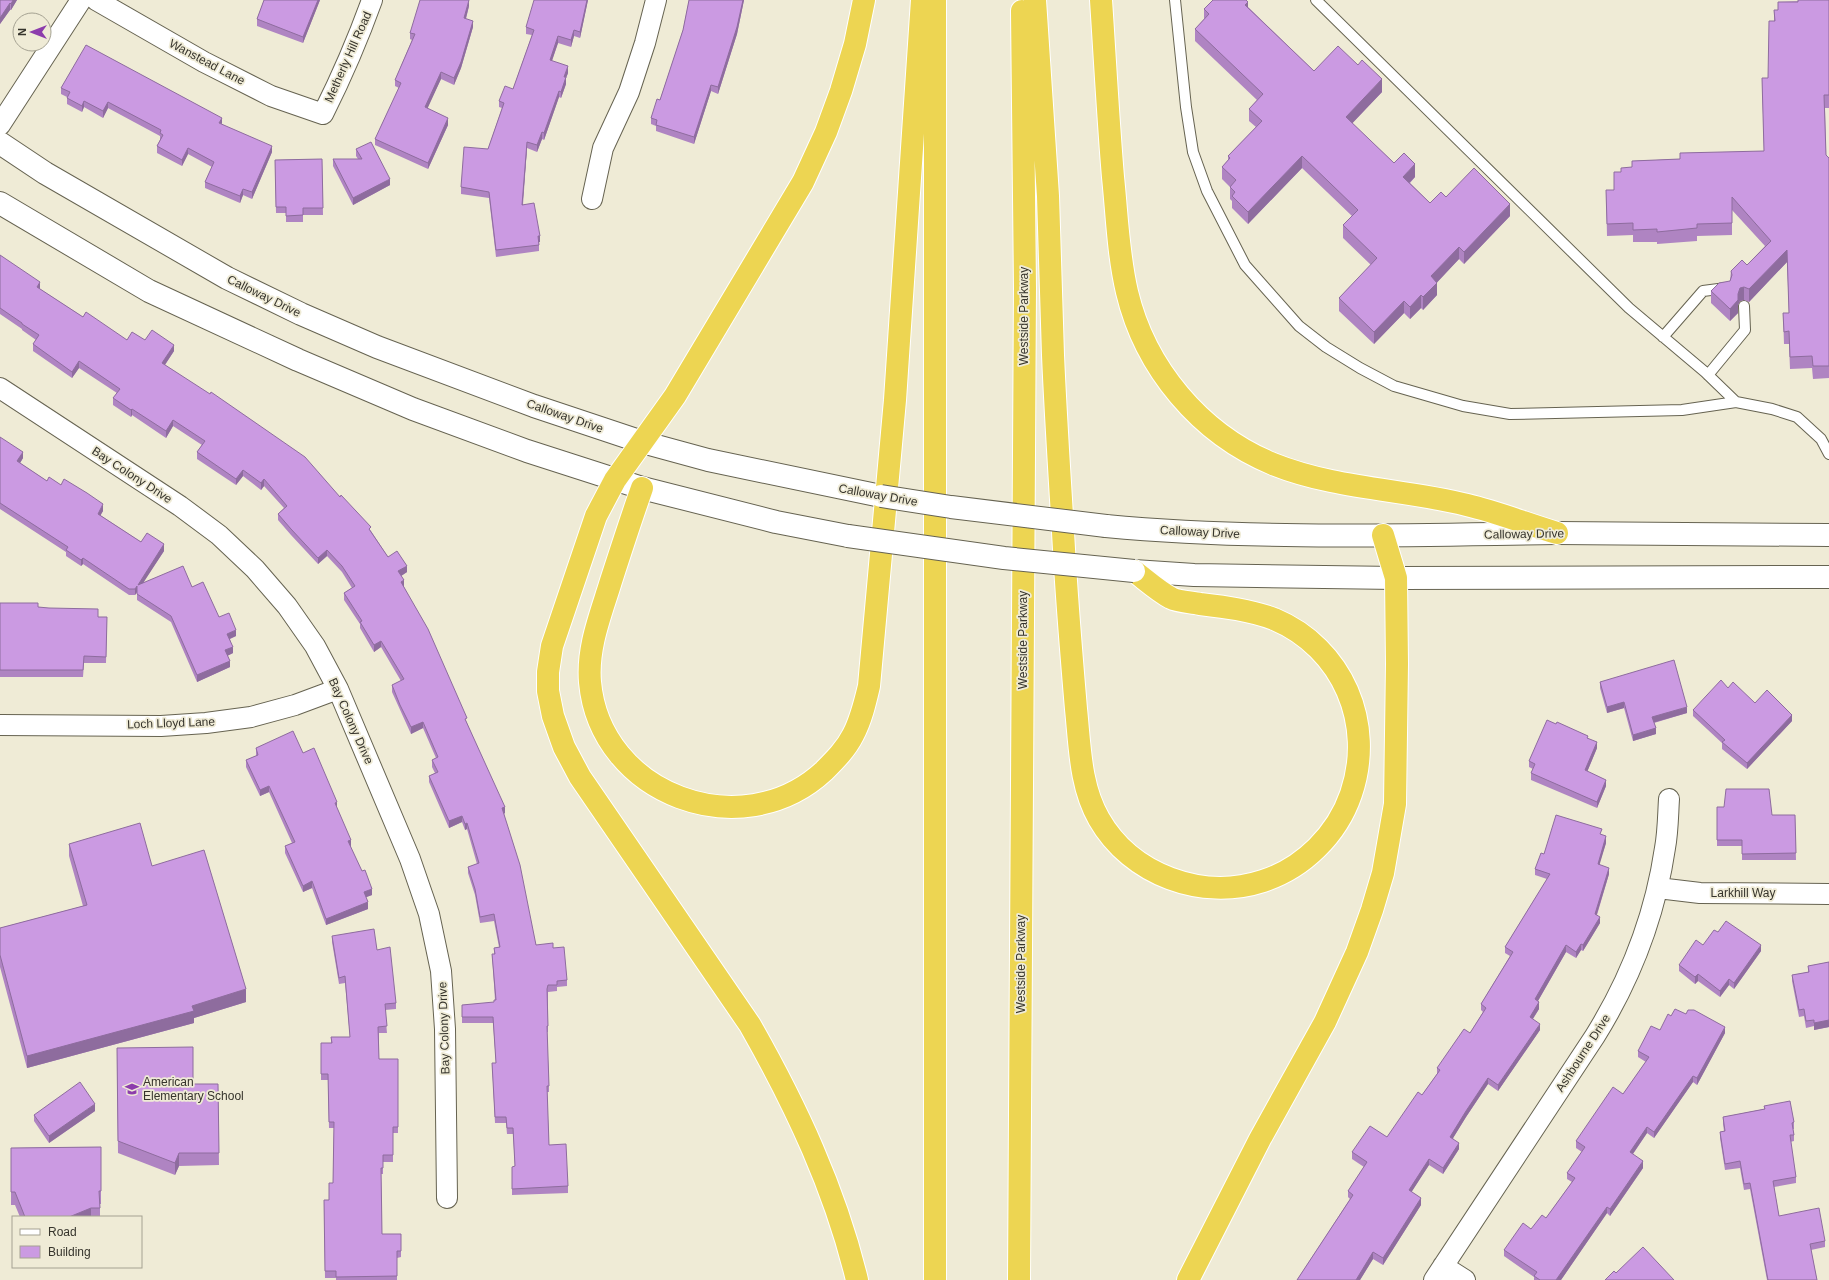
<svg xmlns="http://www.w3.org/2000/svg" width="1829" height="1280" viewBox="0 0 1829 1280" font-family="Helvetica,sans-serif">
<rect width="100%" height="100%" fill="#efebd6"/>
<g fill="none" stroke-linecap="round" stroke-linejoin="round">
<defs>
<path id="lane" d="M1175 0 1186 107 1193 152 1207 191 1245 265 1299 326 1326 347 1360 368 1394 386 1463 406 1510 414 1682 410 1736 402 1772 409 1797 417 1821 439 1829 454
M1316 0 1629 308 1705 372 1736 402
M1663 337 1703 291 1726 288
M1708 375 1745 330 1744 306"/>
<path id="street" d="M96 0 204 62 271 96 323 114C342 76 358 39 372 0
M0 125 81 0
M592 199 603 148 629 92 645 43 656 0
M0 388 180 506 219 535 255 569 287 606 315 646 338 689 410 859 429 914 441 971 445 1029 447 1198
M0 725 161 726 206 723 251 717 295 705 338 689
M1658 888 1700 893 1829 894
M1443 1266 1465 1280
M1434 1280 1595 1036C1631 978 1655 916 1665 848 1668 832 1668 815 1669 799"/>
<path id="secondary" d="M0 143 45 173 227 278 301 314 377 347 534 406 642 442 708 460 881 496
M0 203 149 291 298 360 413 409 527 451 642 488 776 522 848 536
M1106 526C1256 540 1407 535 1557 533 1647 533 1738 535 1829 535
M1134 571 1194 575 1396 578 1829 577"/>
<path id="highway" d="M1035 0C1039 65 1044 131 1048 196 1050 249 1051 302 1053 355 1056 425 1061 496 1065 566 1068 614 1072 662 1076 709 1080 747 1080 786 1099 819 1131 875 1202 901 1263 881 1303 868 1337 835 1351 794 1375 724 1343 648 1274 619 1250 610 1225 607 1200 604 1191 602 1179 602 1171 598 1158 591 1146 580 1134 571
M1101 0C1105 59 1108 118 1113 177 1117 215 1118 254 1127 292 1145 368 1200 434 1273 464 1335 489 1403 489 1467 505 1497 512 1527 524 1557 533
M642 488C631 519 621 550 611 581 601 614 587 647 590 682 600 795 742 847 824 771 835 760 846 749 853 735 861 720 865 703 869 686L895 400 922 0
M857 1280C835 1189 796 1106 750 1025L580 777 564 747 553 716 548 691V672L552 646 596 516 615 480 675 396 803 182 826 132 841 91 855 44 864 0
M935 1280V0
M1019 1280 1025 288 1022 11
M1188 1280 1260 1139 1325 1022 1357 952 1372 910 1383 873 1395 804 1397 664 1396 578 1383 535"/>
</defs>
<use href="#lane" stroke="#666351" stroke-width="12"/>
<use href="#street" stroke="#666351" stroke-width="22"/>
<use href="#secondary" stroke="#666351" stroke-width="24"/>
<use href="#highway" stroke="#fff" stroke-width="24"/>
<use href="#lane" stroke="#fff" stroke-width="10"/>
<use href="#street" stroke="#fff" stroke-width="20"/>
<use href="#secondary" stroke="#fff" stroke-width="22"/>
<use href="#highway" stroke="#edd552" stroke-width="22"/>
<defs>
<path id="secondary-bridge" d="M881 496 951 507 1106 526
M848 536 1004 558 1134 571"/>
</defs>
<use href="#secondary-bridge" stroke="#666351" stroke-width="24" stroke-linecap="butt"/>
<use href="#secondary-bridge" stroke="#fff" stroke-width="22"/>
</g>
<path fill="#af84c2" d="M0 0H17L11 10H10L0 24Z
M264 0H320L303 43 257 26V19Z
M588 0 580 38 574 36 571 47 558 43 552 61 568 73 566 78V84L561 98 559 97 544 140 542 139 537 152 527 148 523 205 540 242H539V251L496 257 489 198 461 194V187L488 149 502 108 499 107V101L513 89 532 35 526 34V27Z
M689 0H744L737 34 718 94 711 91 694 144 656 131V126L651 124V118L660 100 683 30Z
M1829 0V108H1825L1826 155 1829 158V378L1813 379 1812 368 1790 369 1789 344H1784L1783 313H1789L1787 262 1749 302 1744 300 1740 301 1738 305V313L1730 321 1711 303V291L1730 281 1731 271 1747 265 1765 246 1732 210V235L1697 236V241L1657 244V242H1633V235L1607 236 1606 190H1614V172H1621L1632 167V161L1680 159 1764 151 1762 78H1768L1774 21V10H1778V2Z
M469 6 466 19 473 27 461 68 454 85 441 79 427 108 448 125 428 169 375 145V139L399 88 395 86V80L412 40 410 39V33Z
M1248 7 1314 71 1382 92 1352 123 1394 163 1415 177 1410 183 1430 203 1446 197 1510 216 1464 264 1459 259 1437 282V295L1423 310 1421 308 1410 319 1404 313 1374 344 1339 311V298L1371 265 1343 238V225L1352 216 1302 168 1248 224 1232 208V201L1230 199V187L1222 179V167L1228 160V156L1256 127 1249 121V109L1257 100 1195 41V29L1204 19V9Z
M61 88 222 125 272 152 252 199 243 195 240 203 205 188V182L212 167 188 154 182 166 157 153V146L160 140V136L108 108 103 118 84 107 82 112 67 104V97L61 94Z
M356 149 390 185 353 205 333 166V159H358L356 156Z
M322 159 323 215H303V222H286V213H276L275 160Z
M0 255 40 289 83 317 127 340H145L174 351 165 365 340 497 371 531 388 557 407 572 401 576 404 587 467 723 505 813 504 814 536 945 553 948 567 980V986L557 987V991L548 992V1032H547L549 1086V1092H547L549 1145 568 1186V1193L512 1195V1167H515L513 1134H507L506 1123H495L492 1063H496L493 1023H462V1005L494 1003 495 1000 492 954H494V948L499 947 494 921 480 923 475 895 468 873V867L477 864 467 829 465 830 462 822 449 828 429 782V776L435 773 432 767V760L436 758 423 728 411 734 392 692V685L401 681 381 647 374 652 360 628V624L344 600V593L352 588 342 572 327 556 318 564 291 535 278 520V514L284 508 264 486 261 490 243 476 236 485 197 459V452L202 445 173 426 166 438 132 415 131 417 113 405V398L117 393 79 368 72 378 33 351V344L36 340 22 330V329L0 314Z
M0 437 23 458 20 463 47 481 61 485 103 511 100 515 141 542 164 551 143 582 192 587 236 636 230 639 233 653 227 656 230 667 197 682 171 622 137 600V592L135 595H129L83 564 81 566 66 556V552L0 509Z
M0 603 38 607 98 617H107L106 663H84L83 677H0Z
M1600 682 1687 713 1654 723 1656 734 1633 741 1624 708 1607 713 1600 688Z
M1728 688 1755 703 1792 721 1747 769 1722 749V743L1693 716V710Z
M1588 738 1597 748 1587 772 1606 786 1597 808 1531 780V773L1533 769 1529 767V761Z
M256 748 303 753 337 808 351 846H350L372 895 366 897 368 909 326 925 312 888 303 892 285 853V846L292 843 269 792 260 796 246 767V760L256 756Z
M1717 807 1772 815H1795L1796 860H1742V846H1717Z
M1602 835 1606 843 1599 864 1609 874 1597 915 1600 923 1583 951 1581 950 1576 958 1566 952 1538 1001 1539 1009 1533 1019 1540 1030 1498 1091 1488 1084 1466 1117 1453 1138 1459 1149 1443 1174 1429 1165 1411 1192 1421 1205 1383 1265 1373 1259 1360 1280H1297L1350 1199 1348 1197V1191L1364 1167 1352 1159V1152L1387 1137 1422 1095 1437 1074V1068L1470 1033 1483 1012 1481 1010V1004L1510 956 1505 953V947L1547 879 1535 875V869L1544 854Z
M69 844 152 866 246 1002 194 1018V1023L27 1068 0 967V928L83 906 69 856Z
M1718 932 1761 951 1734 989 1729 985 1720 997 1698 981 1695 984 1679 971V965L1703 945Z
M332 936 377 950 396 1003V1009L385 1010 387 1033H379V1059H398V1133H393V1162H383V1174H381L382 1234H401V1257L397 1258V1280H336V1278H325L324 1200H329L333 1183 334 1128H329L328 1080H321V1043H331V1037H350L345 983 339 984 332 942Z
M1829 962V1027L1814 1030V1026L1806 1028 1804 1016 1799 1017 1792 981V975L1808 972V966Z
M1686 1014 1725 1033 1697 1085 1693 1082 1654 1138 1647 1133 1633 1154 1643 1168 1610 1216 1607 1213 1561 1280H1534V1277L1504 1256V1250L1546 1218 1572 1182 1567 1179V1173L1582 1152 1576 1148V1141L1623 1094 1646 1062 1638 1057V1051L1660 1030 1671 1016Z
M117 1048 193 1084H218L219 1165 179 1166 175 1175 118 1153Z
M1764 1106 1794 1122V1129H1793L1794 1135V1141L1790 1142 1796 1177V1183L1774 1187 1779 1216 1825 1241V1247L1811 1250 1817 1280H1767L1750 1189 1744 1190 1740 1168 1725 1170 1720 1138V1132L1724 1131 1723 1124V1117L1764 1109Z
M95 1111 49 1143 34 1121V1115Z
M101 1147V1204H100V1217H20L15 1205H11V1148Z"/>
<path fill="#8e6c9e" d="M13 0H17L11 10V4Z
M318 0H320L303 43V37Z
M469 0V6L464 25V18Z
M587 0H588L580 38V32Z
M743 0H744L737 34 718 94V87Z
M1248 2V14L1245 5Z
M10 3V10L0 24V18Z
M473 21V27L461 68 454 85V78Z
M574 30V36L571 47V40Z
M558 36V43L550 66V60Z
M568 66V73L566 78V84L561 98V92L564 77Z
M441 72V79L425 114V107Z
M1382 79V92L1346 130V117Z
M711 85V91L694 144V137Z
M559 91V97L544 140V133Z
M84 101V107L82 112V106Z
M108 102V108L103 118V111Z
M222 118V124L219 123Z
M448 118V125L428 169V163Z
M542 132V139L537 152V145Z
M527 142V148L522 211V205Z
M272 146V152L252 199V192Z
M188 148V154L182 166V160Z
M1302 156V168L1248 224V212Z
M1415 164V177L1403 189V177Z
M390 179V185L353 205V198Z
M243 189V195L240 203V196Z
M1510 204V216L1464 264V252Z
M538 236H540V242H538Z
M1459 247V259L1431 289V276Z
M1787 250V262L1749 302V289Z
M40 282V289L37 293V287Z
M1437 283V295L1423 310V297Z
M1744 287V300L1740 301 1738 305V313L1730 321V309L1740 288Z
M1421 295V308L1410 319V307Z
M1404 301V313L1374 344V332Z
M174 345V351L162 369V363Z
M79 361V368L72 378V372Z
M132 409V415L131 417V410Z
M173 420V426L166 438V431Z
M23 452V458L17 468V461Z
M243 470V476L236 485V479Z
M264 479V486L261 490V483Z
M103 504V511L98 520V514Z
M164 544V551L138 591V585Z
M327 550V556L318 564V558Z
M83 558V564L81 566V560Z
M407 566V572L398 578V571Z
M404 580V587L401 589V582Z
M137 586V592L135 595V589Z
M236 630V636L227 640V634Z
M381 641V647L374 652V645Z
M233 647V653L225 657V650Z
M230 661V667L197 682V675Z
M1624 702V708L1607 713V707Z
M1687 707V713L1652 723V717Z
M1792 715V721L1747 769V763Z
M423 722V728L411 734V727Z
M1656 728V734L1633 741V735Z
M1597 742V748L1585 777V770Z
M1606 780V786L1597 808V802Z
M269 786V792L260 796V790Z
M337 802V808L335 803Z
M505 807V813L502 814V808Z
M462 816V822L449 828V821Z
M467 823V829L465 830V824Z
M1606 836V843L1598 870V864Z
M351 840V846L348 847V841Z
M1609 868V874L1595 920V914Z
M312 881V888L303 892V886Z
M372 889V895L364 898V892Z
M368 902V909L326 925V919Z
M1600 917V923L1583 951V945Z
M1581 944V950L1576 958V952Z
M1566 945V952L1535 1006V999Z
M1761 945V951L1734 989V983Z
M1698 974V981L1695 984V977Z
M1729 979V985L1720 997V991Z
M246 989V1002L194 1018V1023L27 1068V1056Z
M1539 1002V1009L1530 1023V1017Z
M1829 1020V1027L1814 1030V1023Z
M1540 1024V1030L1498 1091V1085Z
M1725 1027V1033L1697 1085V1078Z
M1693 1076V1082L1654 1138V1132Z
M1488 1078V1084L1466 1117 1450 1143V1137L1466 1111Z
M95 1104V1111L49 1143V1136Z
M1647 1127V1133L1630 1158V1152Z
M1459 1143V1149L1443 1174V1168Z
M179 1153V1166L175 1175V1163Z
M1429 1159V1165L1409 1196V1190Z
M1643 1161V1168L1610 1216V1209Z
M1421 1198V1205L1383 1265V1258Z
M1607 1207V1213L1561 1280H1556Z
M91 1208V1217H69Z
M1373 1252V1259L1360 1280H1356Z"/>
<path fill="#cb9ae2" stroke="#8e6c9e" d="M0 0H13L11 4 10 3 0 18Z
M264 0H318L303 37 257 19Z
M420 0H469L464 18 473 21 461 62 454 78 441 72 425 107 448 118 428 163 375 139 401 83 395 80 415 34 410 33Z
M534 0H587L580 32 574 30 571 40 558 36 550 60 568 66 564 77H566L561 92 559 91 544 133 542 132 537 145 527 142 522 205 534 203 540 236H538L539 245 496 250 489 192 461 187 464 147 488 149 504 103 499 101 505 86 513 89 534 30 526 27Z
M689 0H743L737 27 718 87 711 85 694 137 656 125 657 120 651 118 657 99 660 100 683 30Z
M1213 0H1246L1248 2 1245 5 1314 71 1338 46 1358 65 1362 60 1382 79 1346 117 1394 163 1404 153 1415 164 1403 177 1430 203 1441 192 1446 197 1474 168 1510 204 1464 252 1459 247 1431 276 1437 283 1423 297 1421 295 1410 307 1404 301 1374 332 1339 298 1377 258 1343 225 1358 210 1302 156 1248 212 1232 196 1235 192 1230 187 1236 180 1222 167 1230 158 1228 156 1262 121 1249 109 1263 94 1195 29 1209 14 1204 9Z
M1798 0H1829V95H1824L1826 155 1829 158V366H1813L1812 356 1790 357 1789 331 1784 332 1783 313H1789L1787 250 1749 289 1744 287 1740 288 1738 294V300L1730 309 1711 291 1719 283 1730 281 1732 275 1731 271 1742 260 1747 265 1771 241 1732 197V223L1697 224V228L1657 232V229L1633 230V223L1607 224 1606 190H1614V172H1621V168L1632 167V161L1680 159V153L1764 151 1762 78H1768L1769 21H1775L1774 10H1778V2H1798Z
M86 45 222 118 219 123 272 146 252 192 243 189 240 196 205 182 214 162 188 148 182 160 157 146 163 135 160 133 161 130 108 102 103 111 84 101 82 106 67 98 70 92 61 88Z
M371 142 390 179 353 198 333 159H362L356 149Z
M322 159 323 208H303V215L286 216V207H276L275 160Z
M0 255 40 282 37 287 83 317 86 312 127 340 132 332 145 340 152 330 174 345 162 363 210 394 211 392 305 457 340 497 341 495 371 527 369 529 388 557 397 551 407 566 398 571 404 580 401 582 428 629 467 718 465 719 505 807 502 808 520 865 536 945 553 943V948L564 947 567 980 557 981V985H548L547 989 548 1026H547L549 1086H547L549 1145 566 1144 568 1186 512 1189V1167L515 1166 513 1128H507L506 1117H495L492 1063H496L493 1017H462V1005L494 1002V1000H496L492 954H495L494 948 500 947 494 914 480 917 475 889 468 867 479 863 467 823 465 824 462 816 449 821 429 776 438 772 432 760 438 757 423 722 411 727 400 705 392 685 404 679 381 641 374 645 360 622 362 621 344 593 355 586 342 566 327 550 318 558 291 529 278 514 287 506 264 479 261 483 243 470 236 479 197 452 205 441 173 420 166 431 132 409 131 410 113 398 120 389 79 361 72 372 33 344 39 335 22 324V323L0 308Z
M0 437 23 452 17 461 47 481 49 477 61 485 64 479 87 493 103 504 98 514 141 542 147 533 164 544 138 585 183 566 192 587 203 582 219 617 229 613 236 630 227 634 233 647 225 650 230 661 197 675 171 616 137 594V586L135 589H129L83 558 81 560 66 550 68 547 0 503Z
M0 603H38V607L49 608 98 609V617H107L106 657 84 656 83 670H0Z
M1674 660 1687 707 1652 717 1656 728 1633 735 1624 702 1607 707 1600 682Z
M1721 680 1728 688 1733 682 1755 703 1767 690 1792 715 1747 763 1722 742 1725 740 1693 710Z
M1547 720 1556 724 1557 722 1588 736 1587 738 1597 742 1585 770 1606 780 1597 802 1531 773 1535 764 1529 761Z
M293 731 303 753 314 748 337 802 335 803 351 840 348 841 362 871 365 870 372 889 364 892 368 902 326 919 312 881 303 886 285 846 295 842 269 786 260 790 246 760 258 755 256 748Z
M1726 789H1769L1772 815H1795L1796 853 1742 854V840H1717V807H1724Z
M1556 815 1602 829 1600 834 1606 836 1598 864 1609 868 1595 914 1600 917 1583 945 1581 944 1576 952 1566 945 1535 999 1539 1002 1530 1017 1540 1024 1498 1085 1488 1078 1466 1111 1450 1137 1459 1143 1443 1168 1429 1159 1409 1190 1421 1198 1383 1258 1373 1252 1356 1280H1297L1353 1195 1348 1191 1367 1162 1352 1152 1370 1126 1387 1137 1418 1092 1422 1095 1440 1070 1437 1068 1464 1029 1470 1033 1486 1008 1481 1004 1513 952 1505 947 1550 874 1535 869 1541 853 1544 854Z
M140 823 152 866 204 850 246 989 192 1006 194 1011 27 1056 0 955V928L87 905 69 844Z
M1726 921 1761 945 1734 983 1729 979 1720 991 1698 974 1695 977 1679 965 1696 940 1703 945 1714 930 1718 932Z
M374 929 377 950 390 947 396 1003 385 1004 387 1026 378 1027 379 1059H398V1127H393V1155H383V1168H381L382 1234H401V1251H397V1276L336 1277V1271H325L324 1200H329V1183H333L334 1122H329L328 1074H321V1043H332L331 1037H350L345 976 339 978 332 936Z
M1829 962V1020L1814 1023V1020L1806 1021 1804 1009 1799 1010 1792 975 1809 972 1808 966Z
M1675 1009 1686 1014 1688 1010H1694L1725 1027 1697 1078 1693 1076 1654 1132 1647 1127 1630 1152 1643 1161 1610 1209 1607 1207 1556 1280H1540L1534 1276 1537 1272 1504 1250 1523 1223 1531 1229 1542 1215 1546 1218 1575 1178 1567 1173 1585 1147 1576 1141 1613 1087 1623 1094 1649 1057 1638 1051 1651 1026 1660 1030 1668 1014 1671 1016Z
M193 1047V1084H218L219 1153H179L175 1163 118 1141 117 1048Z
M80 1082 95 1104 49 1136 34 1115Z
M1790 1101 1794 1122 1792 1123 1794 1135H1790L1796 1177 1773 1181 1779 1216 1819 1208 1825 1241 1810 1244 1817 1280H1768L1750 1183 1744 1184 1740 1161 1725 1164 1720 1132 1725 1131 1723 1117 1765 1109 1764 1106Z
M101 1147V1191H99L100 1208H91L69 1217H25L15 1192H11V1148Z
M1643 1247 1674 1280H1605L1614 1271 1616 1273Z"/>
<defs>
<symbol id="school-bare" viewBox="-9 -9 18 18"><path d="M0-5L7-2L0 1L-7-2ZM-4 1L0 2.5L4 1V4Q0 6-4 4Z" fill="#8c3cac" stroke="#efebd6" stroke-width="2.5" paint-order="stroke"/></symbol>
</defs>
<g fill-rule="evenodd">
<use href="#school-bare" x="122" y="1079" width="20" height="20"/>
</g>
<g text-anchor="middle" stroke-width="3.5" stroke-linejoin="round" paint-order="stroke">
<g font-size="12" fill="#36342c" stroke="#efebd6">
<text transform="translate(348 57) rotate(-66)" y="4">Metherly Hill Road</text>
<text transform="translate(207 62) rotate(28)" y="4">Wanstead Lane</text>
<text transform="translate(264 296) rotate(26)" y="4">Calloway Drive</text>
<text transform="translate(1024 316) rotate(-90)" y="4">Westside Parkway</text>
<text transform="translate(565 416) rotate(19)" y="4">Calloway Drive</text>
<text transform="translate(132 475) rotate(33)" y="4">Bay Colony Drive</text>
<text transform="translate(878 495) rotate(10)" y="4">Calloway Drive</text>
<text transform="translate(1200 532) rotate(3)" y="4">Calloway Drive</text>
<text transform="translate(1524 534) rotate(-1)" y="4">Calloway Drive</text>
<text transform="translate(1023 640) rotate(-90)" y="4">Westside Parkway</text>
<text transform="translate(351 721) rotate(66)" y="4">Bay Colony Drive</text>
<text transform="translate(171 723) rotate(-2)" y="4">Loch Lloyd Lane</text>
<text x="1743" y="897">Larkhill Way</text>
<text transform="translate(1021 964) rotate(-90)" y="4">Westside Parkway</text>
<text transform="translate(444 1028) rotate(-92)" y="4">Bay Colony Drive</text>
<text transform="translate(1583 1053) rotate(-57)" y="4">Ashbourne Drive</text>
</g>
<g font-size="12" fill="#36342c" stroke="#efebd6" text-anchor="start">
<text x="143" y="1086">American<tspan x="143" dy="14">Elementary School</tspan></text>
</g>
</g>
<rect x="12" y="1216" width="130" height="52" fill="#efebd6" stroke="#a5a292"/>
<rect x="20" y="1229" width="20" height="6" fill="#ffffff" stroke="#a5a292"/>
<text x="48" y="1236" font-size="12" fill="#36342c">Road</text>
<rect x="20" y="1246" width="20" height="12" fill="#cb9ae2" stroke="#a5a292"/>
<text x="48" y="1256" font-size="12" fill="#36342c">Building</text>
<g transform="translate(32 32) rotate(270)"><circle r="19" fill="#efebd6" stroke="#a5a292"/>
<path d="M0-3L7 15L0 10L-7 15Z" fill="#8c3cac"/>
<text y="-6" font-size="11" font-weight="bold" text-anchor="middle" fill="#36342c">N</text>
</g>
</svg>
